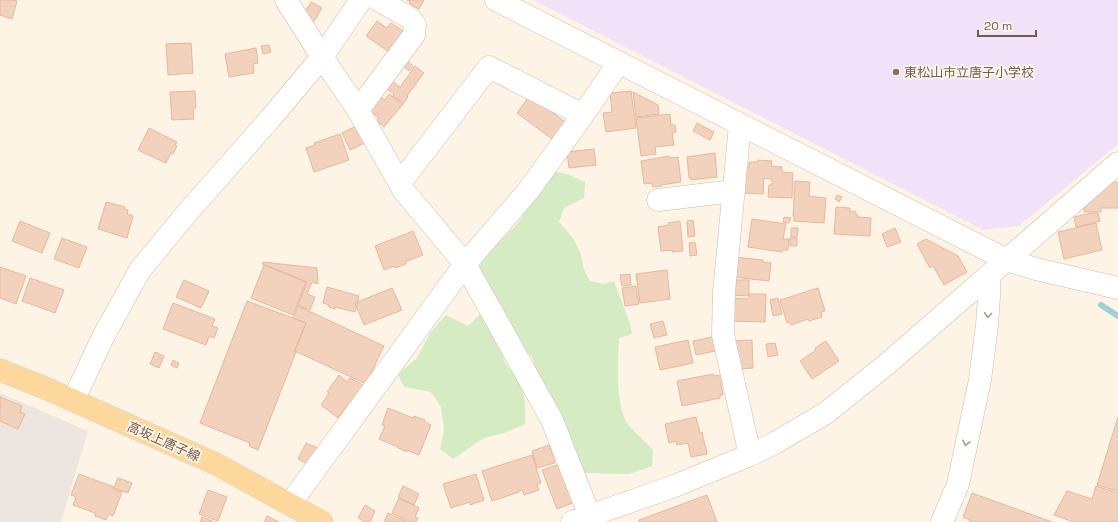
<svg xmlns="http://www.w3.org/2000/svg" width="1118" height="522" viewBox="0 0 1118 522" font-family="'Space Grotesk','Noto Sans JP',sans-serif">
<rect width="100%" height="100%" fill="#fdf4e6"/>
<path fill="#ede6e0" d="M0 393 88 431 61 522H0Z"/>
<path fill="#f1e2f9" d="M533 0H1118V144L1019 226 983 230Z"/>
<path fill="#d4ebc4" d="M552 171 567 174 585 182 584 198 564 208 559 222 573 238 580 252 584 270 590 281 603 284 614 281C619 297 630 318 632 334L619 338C618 360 615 404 627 423 634 432 645 441 653 450L652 466 629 474 582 473 538 376 532 357 523 349 503 356C505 369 515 371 520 382 526 395 525 410 525 424L504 433 484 438 453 459 440 449 444 430 441 407 431 392 404 387 398 374 417 358 430 333 446 315 468 326 494 300 477 269 491 250 518 223 532 199Z"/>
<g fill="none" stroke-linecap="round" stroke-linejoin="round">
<path stroke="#a0d0d9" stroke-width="6" d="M1101 305 1118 316"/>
</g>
<path fill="#f3d2bd" stroke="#e5b89d" d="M0 0H12L17 1 12 19 0 15Z
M407 0H424L419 9 409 3 410 1Z
M311 2 322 8 313 23 302 17Z
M377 21 387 28 391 23 406 33 392 54 366 36Z
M191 43 193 73 168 75 166 44Z
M269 45 271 52 263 54 261 46Z
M256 48 258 63 253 64 254 73 229 77 225 54Z
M406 60 413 66 409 71 402 65Z
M415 66 424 73 407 96 408 97 404 103 393 96 394 94 387 89 392 81 400 87Z
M195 91 196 108H193L194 119 172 120 170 92Z
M631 91 636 128 606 132 603 113 612 112 610 93Z
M633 92 658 105 659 114 636 117Z
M389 94 403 104 384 127 377 121 379 118 368 109 379 95 385 100Z
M530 95 565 122 552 139 517 113Z
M670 114 671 125H675L676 132 672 133 674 145 655 147 656 154 641 156 636 118Z
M697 123 714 132 710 140 693 131Z
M358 125 367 142 350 150 342 133Z
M149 128 177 142 175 145 177 146 173 154 171 153 166 163 138 150Z
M340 134 349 160 314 172 306 148 315 145 314 143Z
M594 149 596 165 569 168 567 152Z
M715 153 717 177 691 180V178H689L687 157Z
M669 156 670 158 678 157 681 182 661 185 662 186 653 187 652 183 644 184 641 161Z
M758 160 772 161 771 166 782 167V172L793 173 792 198 768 197 769 185H772V179L764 178 763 194 743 193 744 167H749V162H758Z
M795 181 810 182 809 196 826 198 824 223 794 221V216H793Z
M1112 182H1118V208H1101V212H1084V205Z
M837 195 842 197 839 202 835 199Z
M106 202 125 207 124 209 128 210 127 214 133 216 127 238 98 229Z
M836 207 850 208V211L856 212V215H858V217L871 218 870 236 834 234Z
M1092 213H1098L1100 221 1076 227 1074 217Z
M784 217 791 218 789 223 783 222Z
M752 219 786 224 783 239H789L788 250H782V252L748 247Z
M693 220 695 236 688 237 687 221Z
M20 221 50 233 42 253 12 241Z
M680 221 683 251 672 252V250L661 251 658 227 668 225V223Z
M1096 223 1102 250 1064 259 1058 232Z
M791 228H798L797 237H791Z
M895 228 901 242 887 247 882 234Z
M413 231 423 255 405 262 406 264 395 268 394 266 384 270 375 246Z
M62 238 87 247 79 268 54 259Z
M790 238H797V246H790Z
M926 239 958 256 967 272 944 285 933 266 930 268 917 244Z
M695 242 697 255 690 256 689 243Z
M734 257 763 260V262L771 263 769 281 732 277Z
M263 262 317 268 318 284 312 282 307 294 315 297 310 310 298 305 307 282 262 264Z
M264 265 306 282 293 315 251 298Z
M0 267 26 276 16 304 0 298Z
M667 270 670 299 640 303 636 274Z
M630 274 631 285 622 286 620 275Z
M30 278 64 290 55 313 22 301Z
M184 280 209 291 201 308 176 297Z
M732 280H749V296L732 295Z
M636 286 639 304 625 306 622 288Z
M327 287 359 296 355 312 335 307V309L329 307V305L323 303Z
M392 288 402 310 364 325 355 303Z
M818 288 825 311 821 312 822 317 809 321 808 319 791 325 789 322 787 323 780 300Z
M749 294H766L765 322 730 321V298L749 299Z
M778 298 782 314 773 316 770 300Z
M247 301 306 323 294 352H296L258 450 249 446 250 443 200 423Z
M173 303 215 319 212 326 218 328 214 338 209 336 206 345 163 329Z
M298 306 384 346 366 384 295 351 306 323 293 318Z
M663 321 667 335 654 338 650 324Z
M717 336 720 350 696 355 693 341Z
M688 340 693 363 660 370 655 347Z
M752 340 753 368 735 369 734 341Z
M826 341 839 361 812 379 800 361 816 350 815 348Z
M775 343 778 355 768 357 766 344Z
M155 352 164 356 159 368 150 364Z
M173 360 179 363 177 368 171 365Z
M713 374 714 376 721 375 723 383H721L723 395H720V398L682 406 677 381Z
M339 375 347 382 350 378 365 386 350 408 347 406 338 418 321 405 329 393 327 392Z
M0 397 22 406 20 412 25 414 18 429 0 421Z
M388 408 413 418 414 416 425 420V422L431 425 419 455 407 450V452L398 448V447L379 439 385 426 382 425Z
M696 417 700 433 702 432 707 454 691 457 688 443 677 445 676 441 669 443 665 424Z
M1118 417V491L1097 485Z
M306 443 320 449 310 465 298 459Z
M549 445 555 463 537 468 532 451Z
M532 455 541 483 537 485 539 490 524 495 522 490 519 491V492L492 501 482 471Z
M560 464 575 502 557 509 542 470Z
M79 474 114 487 113 489 122 492 113 516 108 514 106 520 95 516V513L73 505 76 497 71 495Z
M476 474 484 500 470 505V502L451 508 443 484Z
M118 478 132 483 128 493 114 488Z
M403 486 419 494 414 505 398 497Z
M1096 486 1118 493V522H1071V521L1054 515 1067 491 1092 499Z
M208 490 227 497 218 521 199 514Z
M972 493 1052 522H969L970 520 963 517Z
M707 495 717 522H639V520Z
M399 498 419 508 415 517 418 518 416 522H410L392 513Z
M365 505 375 511 370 522H365L358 518Z
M388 513 407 522H384Z
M267 516 279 522H264Z
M202 517 214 522H200Z"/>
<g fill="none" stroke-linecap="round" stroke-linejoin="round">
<defs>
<path id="minor" d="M286 0 322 57 358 110 404 191 465 264 552 420 592 522
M496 0 1007 260 1036 269 1118 288
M358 110 414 35 415 25 410 18 378 0
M740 125 724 292 723 335 750 455
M400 183 489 67 583 115
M658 200 734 191
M73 401 103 337 140 270 187 213 270 119 322 57 361 0
M290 504 465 264 528 191 583 115 619 62
M572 522 672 487 750 455 773 444 826 413 887 364 1118 163
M942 522 958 484 980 380 987 325 989 297V276"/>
<path id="major" d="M0 370 45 388 216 464 322 522"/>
</defs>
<use href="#minor" stroke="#cfbbac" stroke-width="23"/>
<use href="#major" stroke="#dbd4d0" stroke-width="23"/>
<use href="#minor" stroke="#fff" stroke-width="22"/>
<use href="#major" stroke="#fcd89d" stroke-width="22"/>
</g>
<defs><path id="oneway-chevron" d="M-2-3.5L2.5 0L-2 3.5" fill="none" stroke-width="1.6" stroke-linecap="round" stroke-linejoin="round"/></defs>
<g stroke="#ad9c92">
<use href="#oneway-chevron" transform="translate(988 315) rotate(95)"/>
<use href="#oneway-chevron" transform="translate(966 443) rotate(102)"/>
</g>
<circle fill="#8d6e63" stroke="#fff8ec" stroke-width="1.5" cx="896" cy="72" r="4"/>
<g text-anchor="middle" stroke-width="3.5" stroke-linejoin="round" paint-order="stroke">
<g font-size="13" fill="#785e54" stroke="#fff8ec" text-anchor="start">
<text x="904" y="77">東松山市立唐子小学校</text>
</g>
<g font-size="13" fill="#765a4a" stroke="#fff8ec">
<text transform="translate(164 441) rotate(24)" y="5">高坂上唐子線</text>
</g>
</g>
<path d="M978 30v6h58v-6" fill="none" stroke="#765a4a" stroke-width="2"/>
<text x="984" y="30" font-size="12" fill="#765a4a" stroke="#fff8ec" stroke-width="3" paint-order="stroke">20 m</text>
</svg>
